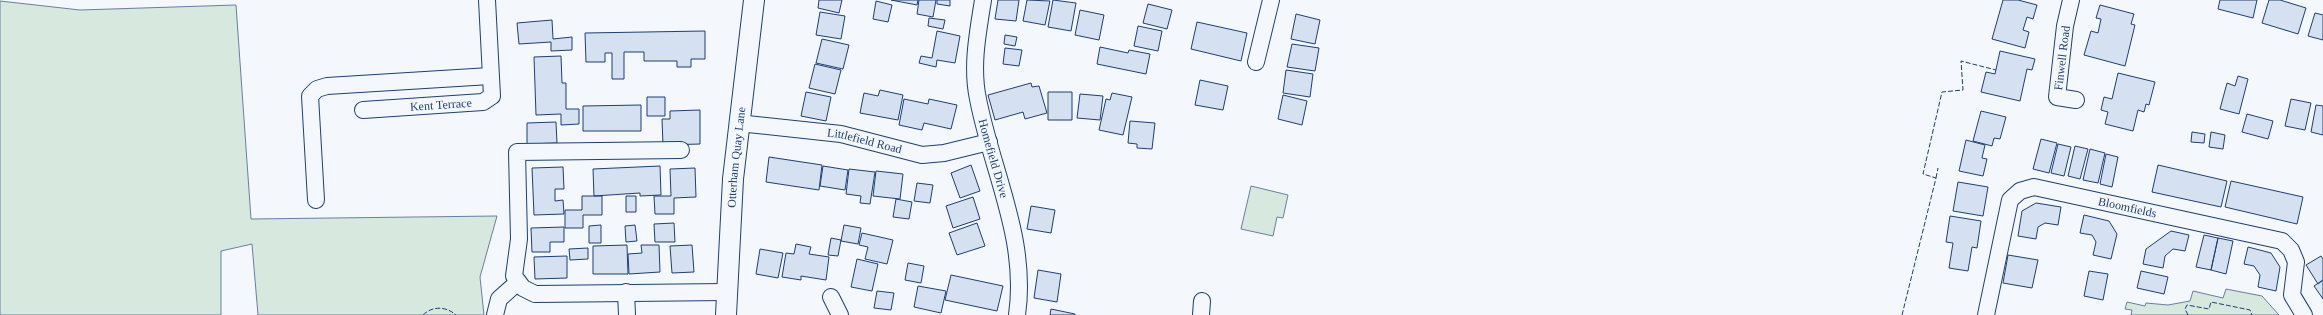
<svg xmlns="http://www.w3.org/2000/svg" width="2323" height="315" viewBox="0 0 2323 315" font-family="Georgia,serif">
<rect width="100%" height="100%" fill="#f4f7fb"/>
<path fill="#d7e8df" stroke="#687fa3" d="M0 1 80 10 236 5 251 219 497 216 480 277 484 315H258L252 244 221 251V315H0Z
M1251 186 1288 195 1283 218 1277 217 1273 236 1241 229Z
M2226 289 2262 296 2279 315H2131L2132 310 2125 309 2127 302 2145 306 2146 303 2168 305 2190 301 2193 291 2223 298Z"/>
<path fill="#d5e0f0" stroke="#1d3f73" d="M819 0H842L839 13 818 8Z
M891 0H918L917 5Z
M919 0H936L933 17 917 14Z
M937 0H950V6L937 4Z
M998 0H1019L1016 21 995 19Z
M1027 0 1050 1 1045 25 1023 21Z
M1053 0 1076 3 1071 31 1048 27Z
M2003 0H2018L2037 5 2033 19 2027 17 2023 30 2029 32 2025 48 1992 39Z
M2220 0H2257L2253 18 2218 9Z
M2269 0H2280L2306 8 2298 34 2262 23Z
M876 1 892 5 888 22 873 19Z
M1148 4 1172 10 1167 29 1143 23Z
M2100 5 2134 14 2131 24 2135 25 2125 66 2084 55 2091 31 2098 33 2101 19 2096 18Z
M1080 10 1104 15 1099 40 1075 35Z
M820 12 845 16 841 39 816 35Z
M2315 13 2323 15V40L2308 36Z
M1296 14 1320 20 1315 44 1291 39Z
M929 18 945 20 943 29 928 26Z
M552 20 553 39 572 37V50L551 51V42L519 44 517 23Z
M1197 22 1247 33 1241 61 1191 49Z
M1138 26 1162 31 1158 51 1134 46Z
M705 31V59H691V67H677V61H644V52H624V79H612V53H605V62H586L585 33Z
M937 31 960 36 955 63 937 60 936 67 919 63 921 56 932 58Z
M1005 35 1017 37 1015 46 1004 44Z
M822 39 849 45 843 69 816 63Z
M1292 44 1319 48 1315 71 1287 67Z
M1100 47 1128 53 1129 50 1150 54 1146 74 1097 64Z
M1005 48 1022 50 1019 66 1003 64Z
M2000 51 2035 59 2032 70 2027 69 2020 101 1981 92 1986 72 1995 74Z
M561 56 562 83H566V109H579V124L561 125V114L536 115 534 57Z
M815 64 841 70 835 94 809 88Z
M1286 70 1313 74 1310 97 1283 93Z
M2118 73 2155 82 2149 105 2146 104 2144 112 2138 110 2133 131 2105 124 2108 112 2101 110 2104 97 2112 99Z
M2238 76 2248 79 2239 114 2220 109 2227 83 2235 86Z
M1200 80 1228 86 1223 110 1195 105Z
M1031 83 1032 87 1039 86 1047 113 1025 119 1023 112 995 120 988 95Z
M880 90 903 95 898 120 860 113 864 93 878 96Z
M806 92 831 97 826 121 801 116Z
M1048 92H1072V120H1048Z
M1112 93 1132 97 1123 135 1099 130 1106 99 1110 100Z
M1080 94 1103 96 1100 120 1077 118Z
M1283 95 1307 101 1302 125 1278 119Z
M647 97H665V116H647Z
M904 99 928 104 929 99 957 105 951 129 924 123 922 130 899 125Z
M2291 99 2311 103 2305 130 2285 126Z
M641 105V131H583V106Z
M2316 105 2323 106V135L2311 132Z
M700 110V144L663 145 662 119H670V111Z
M1981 111 2006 117 2000 139 1994 138 1992 146 1973 141Z
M2247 114 2273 121 2268 139 2242 132Z
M1130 121 1155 123 1152 149 1137 148V144L1128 143Z
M556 122 557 143 527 144V123Z
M2192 132 2205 134 2204 143 2191 142Z
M2211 132 2225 135 2223 149 2209 147Z
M2041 139 2057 143 2049 173 2033 169Z
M1966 140 1985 145 1982 158 1987 159 1983 176 1959 171Z
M2058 144 2071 147 2064 176 2051 173Z
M2075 146 2088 149 2080 179 2068 176Z
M2090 149 2105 153 2098 183 2083 180Z
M2106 154 2118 157 2112 187 2100 184Z
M769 157 822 165 819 190 766 182Z
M971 165 980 191 960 198 951 173Z
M2158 165 2227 181 2221 207 2152 192Z
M660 166 661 195 640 196V193L594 196 593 169Z
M823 166 848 170 845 190 820 186Z
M563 167 564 189H555V201L563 200 564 214 534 215 532 168Z
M695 168 696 197 674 198V214H655L654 196H671L670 169Z
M849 169 875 172 870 204 860 203 861 196 846 194Z
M876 171 903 174 900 199 873 196Z
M2231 181 2303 197 2297 224 2225 207Z
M1958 182 1988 187 1983 216 1953 211Z
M917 183 933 185 930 203 914 201Z
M582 196H602V215H583V228H565V210H582Z
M626 196H636V212H626Z
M973 197 980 219 953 228 946 206Z
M896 199 912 202 909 219 893 217Z
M2036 203 2061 207 2058 225 2045 223 2038 227 2036 239 2018 236 2022 211Z
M1031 206 1055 210 1051 233 1027 229Z
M2084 215 2109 221 2117 234 2111 259 2093 255 2096 242 2092 235 2080 233Z
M1950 216 1981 221 1977 248 1972 247 1968 271 1949 268 1953 243 1946 242Z
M674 223 675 242H655L654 224Z
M977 223 985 246 957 255 949 233Z
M601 225V243H589V226Z
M635 225 637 241 626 242 625 226Z
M844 225 861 228 858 244 841 241Z
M564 227V242H550V252H532L531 228Z
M2171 231 2189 235 2185 251 2173 249 2165 256 2163 268 2143 264 2146 249Z
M862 233 893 240 887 264 865 259 868 247 859 245Z
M2204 235 2218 238 2211 270 2196 267Z
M831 238 841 240 838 256 828 255Z
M2218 238 2233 241 2226 274 2211 270Z
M796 244 811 247 809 254 829 257 826 280 801 276V280L782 277 786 253 794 254Z
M627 245 628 274H593V246Z
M641 245H659L660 272 629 274 628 254 642 253Z
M692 245 694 272 672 273 670 246Z
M2248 247 2271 253 2280 267 2276 291 2258 287 2260 275 2254 266 2244 264Z
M588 248V259L570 260 569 249Z
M760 249 783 253 778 278 756 274Z
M2008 255 2038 260 2032 288 2003 283Z
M567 256V278L535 279 534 257Z
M2321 256 2323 259V280L2318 284 2306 265Z
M857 259 878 264 872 291 851 287Z
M908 263 924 266 921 283 905 280Z
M1038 270 1061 274 1057 302 1034 298Z
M2089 271 2108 274 2103 300 2084 296Z
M2141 271 2168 277 2164 294 2137 288Z
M951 275 1003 286 997 311 945 300Z
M2323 280V299L2314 286Z
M918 286 946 291 941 313 914 307Z
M877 291 894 293 891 310 874 308Z
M1051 309 1075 314V315H1050Z"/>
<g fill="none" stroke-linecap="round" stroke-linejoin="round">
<defs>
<g id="minor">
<path id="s1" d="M983 0C978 32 971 66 978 99 992 172 1028 239 1017 315"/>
<path d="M2071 0 2065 26 2057 97 2076 100"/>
<path d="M1256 62 1271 0"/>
<path id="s2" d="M363 110 483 102 492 96 487 0"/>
<path id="s3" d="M738 123 841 134 922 155 944 153 989 142"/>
<path d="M681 150 517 152 519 239 514 276 523 288 535 294 726 292"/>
<path d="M316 200 310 96 317 89 327 86 490 76"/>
<path d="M626 292 627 315"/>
<path d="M831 297 840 315"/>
<path d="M495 315 499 299 518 282"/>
<path d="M1201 315 1202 301"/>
<path id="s4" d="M1986 315 2010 200 2020 191 2034 187 2282 241 2291 250 2296 262 2292 295 2304 315"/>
</g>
<g id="tertiary">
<path id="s5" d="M726 315 733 179 754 0"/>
</g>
</defs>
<use href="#minor" stroke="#1d3f73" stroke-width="18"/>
<use href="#tertiary" stroke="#1d3f73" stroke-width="22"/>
<use href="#minor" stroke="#f4f7fb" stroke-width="16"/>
<use href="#tertiary" stroke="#f4f7fb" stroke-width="20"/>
<path stroke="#1d3f73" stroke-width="1" stroke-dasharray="5 2" stroke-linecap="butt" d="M1936 178 1938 168
M423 315C432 306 446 306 456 315
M1902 315 1936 178 1923 174 1942 92 1963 90 1961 61 1996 70
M2188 315 2185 309 2187 305 2209 309 2211 302 2250 310 2252 315"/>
</g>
<g text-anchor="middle" stroke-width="3" stroke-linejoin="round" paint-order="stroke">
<g font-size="12" fill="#1d3f73" stroke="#f4f7fb">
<text transform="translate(2062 58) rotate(-83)" y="4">Finwell Road</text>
<text dy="4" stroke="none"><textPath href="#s2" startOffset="78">Kent Terrace</textPath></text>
<text dy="4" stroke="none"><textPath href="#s3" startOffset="128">Littlefield Road</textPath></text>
<text dy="4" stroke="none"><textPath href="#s5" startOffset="158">Otterham Quay Lane</textPath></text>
<text dy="4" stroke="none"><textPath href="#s1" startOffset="161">Homefield Drive</textPath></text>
<text dy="4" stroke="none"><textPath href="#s4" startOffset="241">Bloomfields</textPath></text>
</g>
</g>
</svg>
